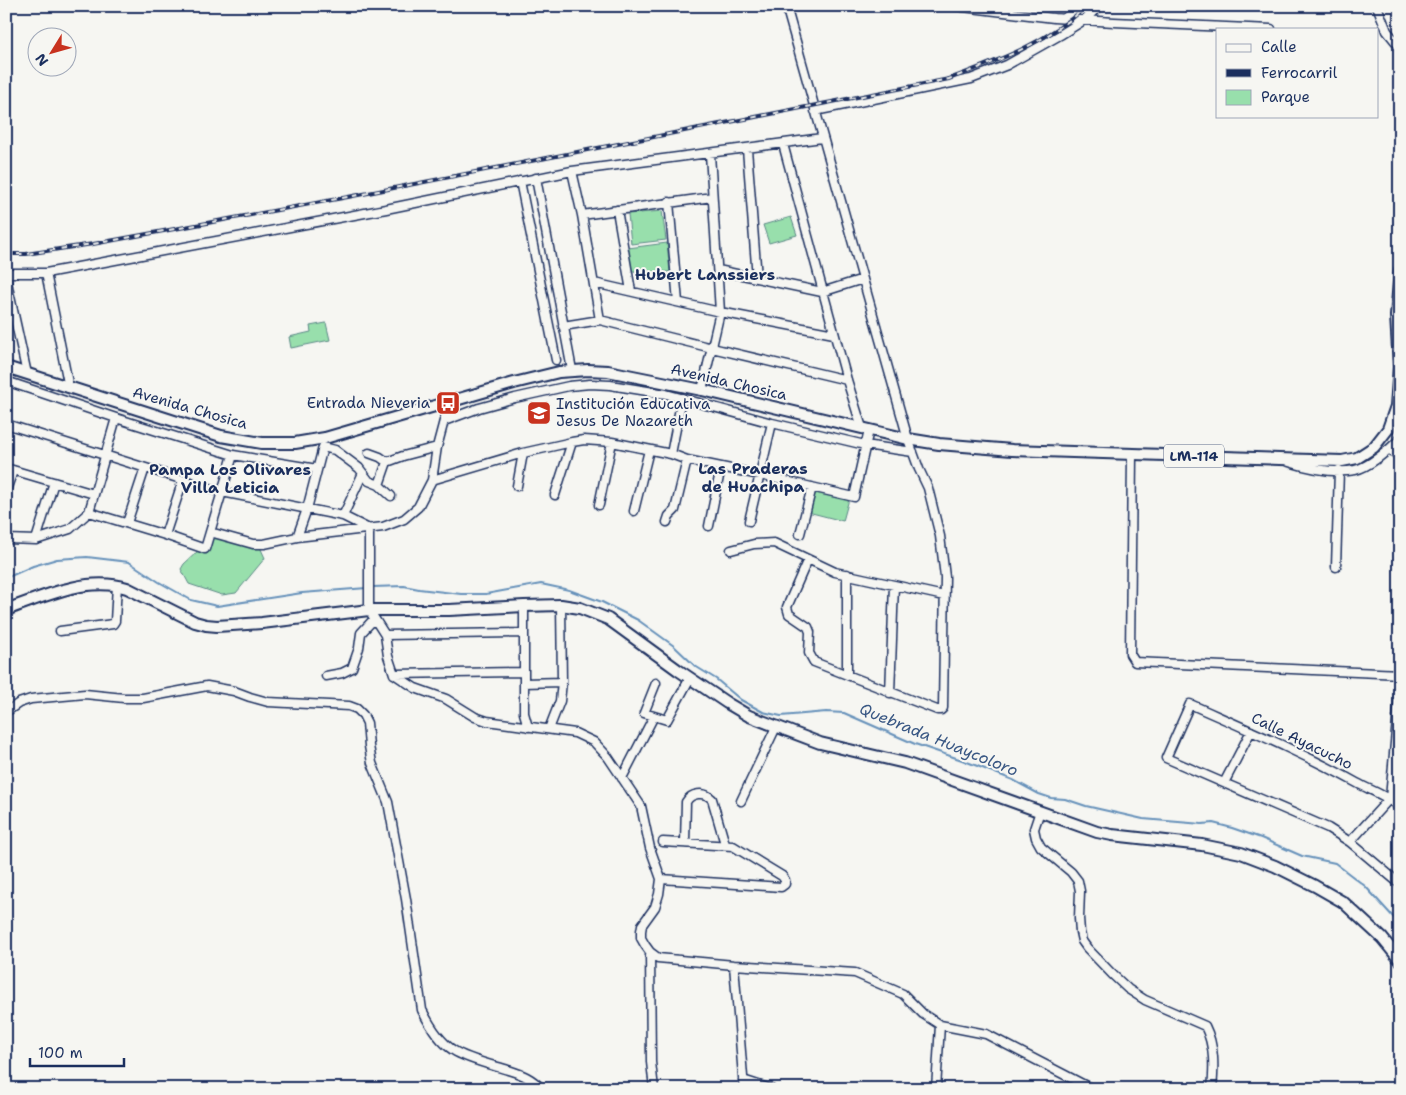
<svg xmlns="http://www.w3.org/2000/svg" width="1406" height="1095" viewBox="0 0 1406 1095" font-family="'Shantell Sans',sans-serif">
<rect width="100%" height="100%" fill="#f6f6f2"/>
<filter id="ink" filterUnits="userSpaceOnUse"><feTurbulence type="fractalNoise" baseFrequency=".02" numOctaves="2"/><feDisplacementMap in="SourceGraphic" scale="10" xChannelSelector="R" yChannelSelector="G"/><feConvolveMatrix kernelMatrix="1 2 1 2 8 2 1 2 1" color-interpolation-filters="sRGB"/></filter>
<g filter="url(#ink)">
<path fill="#98dfac" stroke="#5a8785" d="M662 211 666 240 631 244 628 214Z
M791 217 797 235 769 243 763 225Z
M667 243 670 272 632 271 628 248Z
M326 323 330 340 291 348 289 337 311 332 310 326Z
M813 489 849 499 843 521 808 512Z
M213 537 223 538 260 547 265 558 236 593 222 595 189 584 181 569 184 564Z"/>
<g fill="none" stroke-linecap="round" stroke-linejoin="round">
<path stroke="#6691ba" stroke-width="2" d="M6 578 33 566 57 559 87 557 129 562 159 582 191 600 217 606 302 593 367 588
M372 587 404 586 419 589 461 594H486L541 584 569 590 602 602 638 620 674 646 695 666 716 679 741 700 763 712 781 716 826 712 844 713 915 744 962 760 1013 780 1039 794 1051 798 1065 799 1086 806 1143 819 1202 824 1213 823 1232 828 1261 838 1302 856 1335 863 1365 886 1395 919 1400 928"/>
<defs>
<path id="minor" d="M786 6 908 439 919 469 928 488 940 536 945 577 943 708 941 710H937L814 662 809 653 810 632 808 627 789 614 787 607 808 559
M955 6 1054 18 1114 22 1271 29
M1377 6 1387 31 1400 47
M1064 19 1078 6
M815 111 971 79 1007 65 1060 35 1084 20 1099 6
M783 144 847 380 862 428
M747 149 757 278
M572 171 582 215 600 320
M536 178 572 370
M520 181 556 360
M669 202 678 302
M617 210 631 291
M582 215 712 197
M718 270 822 292 863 279
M6 273H46L69 388
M46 273 386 209 572 171 822 138
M6 278 27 374
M594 283 720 312 834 334
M563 326 600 320 712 348 847 380
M6 381 116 418 233 455 317 469
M702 390 720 312 710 154
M444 421 479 408 515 398 569 386 590 384 610 385 666 394 772 423 865 445 913 452
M6 424 222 492 343 516 369 529V610L385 635 388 656 394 674 415 688 446 699 475 717 487 721 575 733 594 742 608 757 641 806 650 848 661 879 659 894 655 907 642 925 641 931V938L645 945 650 952 658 958 734 965 855 973 903 994 923 1014 940 1025 986 1034 1092 1089
M1390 450 1400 458
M369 453 380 457 387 462
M671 454 682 398
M1132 455 1130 654 1135 662 1400 674
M1289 462C1308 468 1334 474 1355 470 1369 467 1389 450 1400 439
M6 468 94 494
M432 480 523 453 572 442 584 440 612 442 671 454 687 460 760 475 854 497 869 430
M379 485 387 462 403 456 437 447
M517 486 523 453
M6 490 13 471
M555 495 572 442
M599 505 612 442
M634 511 649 450
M89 512 165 535 205 549 233 455
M89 512 116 418
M343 516 363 473
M749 521 772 423
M667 522 669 516 675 510 687 460
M127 523 145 468
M709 526 721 467
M210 532 253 544H264L297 537 383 527 404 519 418 507 432 480 437 447 449 402
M800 534 812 487
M165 535 183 480
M297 537 307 509 323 447 335 450 359 468 369 481 379 485 391 496
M6 539 36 540 70 529 89 512
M36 540 54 482
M731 550 754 544 774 543 835 572 944 596
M1336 567 1339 470
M524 606V713L528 727
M60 631 113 624 115 621 117 585
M385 635 524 633
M394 674 524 672
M847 674V574
M326 676 342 673 352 668 359 648 361 633 374 619
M524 683 562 682
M656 683 644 713 667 720 690 678
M890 693 894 585
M6 712 19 703 31 699 85 694 124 698H143L207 686 234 691 250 697 268 702 349 706 357 709 363 715 367 723 369 746 372 763 388 802 406 899 422 1010C429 1024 439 1041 453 1050 466 1059 492 1065 508 1070 523 1075 530 1077 542 1089
M549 729 560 701 562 682 561 605
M622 778 654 716
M1224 783 1251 731
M741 801 776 727
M1400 808C1386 795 1374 792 1357 783 1303 753 1246 729 1190 704L1166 758 1328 828 1350 842 1400 884
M1040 811 1034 829 1036 838 1041 847 1071 872 1078 881 1080 891 1079 918 1080 932 1082 941 1087 948 1112 974 1128 989 1145 1000 1205 1026C1215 1046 1214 1068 1212 1089
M1350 842 1390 798 1400 687
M685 843 686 802C691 793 704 791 712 799L725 844
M661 879 781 887 785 884V880L782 876 733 846 663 842
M650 952 651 1062 654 1089
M734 965 744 1089
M743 1080 771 1089
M936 1089 940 1025"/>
<path id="major" d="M6 367 221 436 262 443H295L325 438 514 383 559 372 588 370 608 371 702 390 908 439 939 444 1012 450 1342 461 1357 458 1374 447 1388 429 1396 406 1399 367 1396 316 1400 270
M6 610C44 596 87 576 127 588L195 622 206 625 217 626 262 623 369 610H449L524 606 561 605 580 608 608 619 678 670 727 703 749 716 820 743 905 763 1097 832 1112 835 1202 845 1241 853 1275 866 1315 886 1343 902 1382 938 1400 960"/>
</defs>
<use href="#minor" stroke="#1b2f5e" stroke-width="11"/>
<use href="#major" stroke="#1b2f5e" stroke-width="14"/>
<use href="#minor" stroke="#f6f6f2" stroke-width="8"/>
<use href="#major" stroke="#f6f6f2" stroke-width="10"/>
<defs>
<path id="rail" d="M6 254H26L93 244 348 197 949 79C1000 60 1046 43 1087 6"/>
</defs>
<use href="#rail" stroke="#1b2f5e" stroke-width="4"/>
<use href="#rail" stroke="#f6f6f2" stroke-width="2" stroke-dasharray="5.5" stroke-linecap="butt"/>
</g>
</g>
<defs>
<symbol id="bus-square" viewBox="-11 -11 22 22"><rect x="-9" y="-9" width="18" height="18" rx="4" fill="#c8321e" stroke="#f6f6f2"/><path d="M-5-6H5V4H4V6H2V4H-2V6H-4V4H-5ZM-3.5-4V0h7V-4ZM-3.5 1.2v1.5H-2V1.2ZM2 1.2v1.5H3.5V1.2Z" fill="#fff"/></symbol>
<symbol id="school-square" viewBox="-11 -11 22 22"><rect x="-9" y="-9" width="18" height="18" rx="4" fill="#c8321e" stroke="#f6f6f2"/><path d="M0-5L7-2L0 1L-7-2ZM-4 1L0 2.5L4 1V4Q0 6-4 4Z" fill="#fff"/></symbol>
</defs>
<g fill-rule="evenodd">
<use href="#bus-square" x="434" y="389" width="28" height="28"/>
<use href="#school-square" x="525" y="399" width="28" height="28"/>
</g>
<g text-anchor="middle" stroke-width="4" stroke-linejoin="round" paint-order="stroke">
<rect fill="#f6f6f2" stroke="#5d6b8a" stroke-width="1" x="1164" y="444.5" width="60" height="23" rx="4"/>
<g font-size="14" font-weight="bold" fill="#1b2f5e">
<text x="1194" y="461">LM-114</text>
</g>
<g font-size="15" fill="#1b2f5e" stroke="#f6f6f2">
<text transform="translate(729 382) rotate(13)" y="5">Avenida Chosica</text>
<text transform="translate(190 408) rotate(16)" y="5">Avenida Chosica</text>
<text transform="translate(1302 741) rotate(26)" y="5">Calle Ayacucho</text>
</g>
<g font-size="15" fill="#1b2f5e" stroke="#f6f6f2" text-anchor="end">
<text x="430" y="408">Entrada Nieveria</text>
<text x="556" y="409" text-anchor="start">Institución Educativa<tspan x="556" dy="17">Jesus De Nazareth</tspan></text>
</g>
<g font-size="16" font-weight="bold" fill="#1b2f5e" stroke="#f6f6f2">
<text x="705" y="280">Hubert Lanssiers</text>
<text x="753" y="474">Las Praderas<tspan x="753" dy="18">de Huachipa</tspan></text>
<text x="230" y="475">Pampa Los Olivares<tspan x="230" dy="18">Villa Leticia</tspan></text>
</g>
<g font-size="16" font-style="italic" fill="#3a5884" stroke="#f6f6f2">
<text transform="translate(939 739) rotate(22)" y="6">Quebrada Huaycoloro</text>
</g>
</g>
<rect width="1406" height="1095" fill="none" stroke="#f6f6f2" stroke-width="25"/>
<rect x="12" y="12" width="1381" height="1070" fill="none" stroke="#1b2f5e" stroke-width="2" filter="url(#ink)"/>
<rect x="1216" y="28" width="162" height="90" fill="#f6f6f2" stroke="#9ea6b7"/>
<rect x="1226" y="44" width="25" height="8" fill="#f6f6f2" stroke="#9ea6b7"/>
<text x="1261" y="52" font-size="15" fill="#1b2f5e">Calle</text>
<rect x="1226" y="69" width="25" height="8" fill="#1b2f5e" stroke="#9ea6b7"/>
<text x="1261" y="78" font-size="15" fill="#1b2f5e">Ferrocarril</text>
<rect x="1226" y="90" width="25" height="15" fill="#98dfac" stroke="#9ea6b7"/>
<text x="1261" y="102" font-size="15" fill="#1b2f5e">Parque</text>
<g transform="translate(52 52) rotate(233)"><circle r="24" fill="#f6f6f2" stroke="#9ea6b7"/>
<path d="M0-4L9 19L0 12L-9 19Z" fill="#c8321e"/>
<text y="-8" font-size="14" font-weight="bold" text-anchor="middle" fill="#1b2f5e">N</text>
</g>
<path d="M30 1058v8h94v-8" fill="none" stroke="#1b2f5e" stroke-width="2.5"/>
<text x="38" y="1058" font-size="15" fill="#1b2f5e" stroke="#f6f6f2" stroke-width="4" paint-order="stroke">100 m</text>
</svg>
